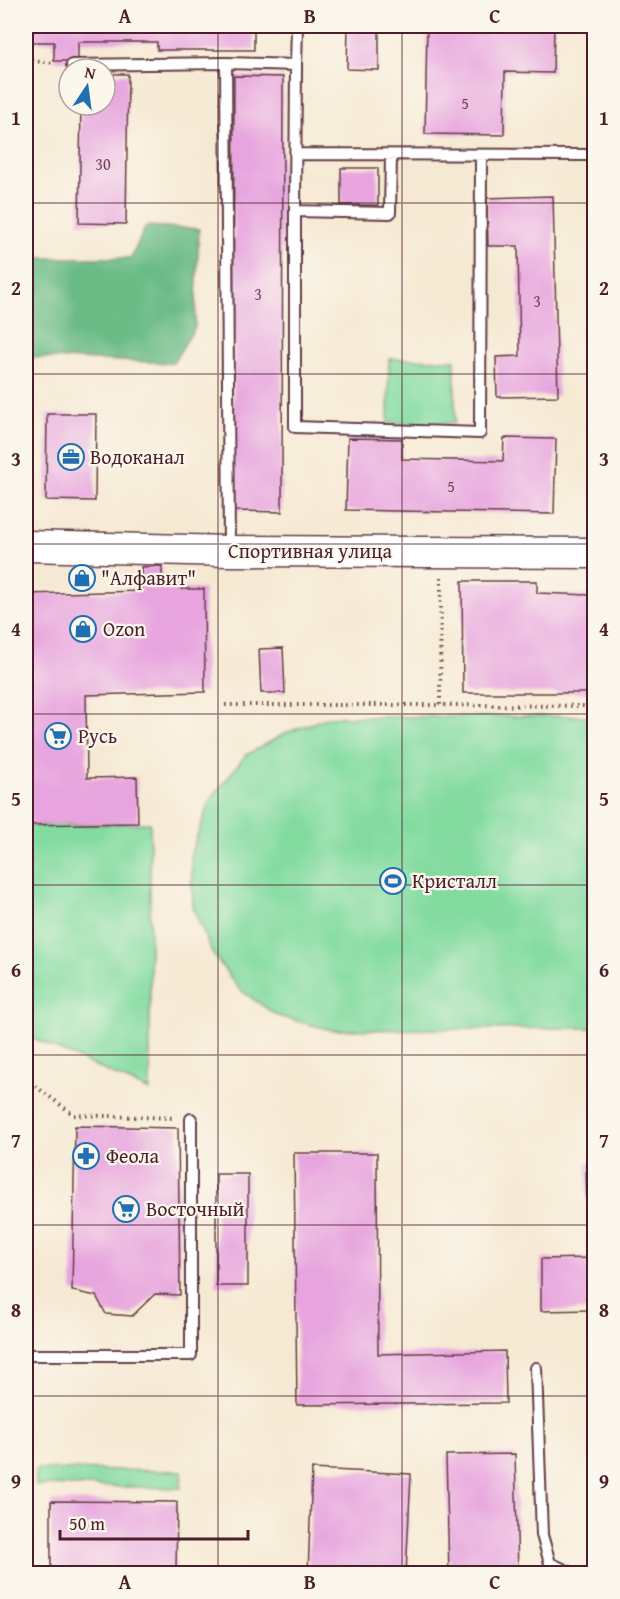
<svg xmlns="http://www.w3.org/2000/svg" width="620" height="1599" viewBox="0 0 620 1599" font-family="'Gentium Book Plus',serif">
<rect width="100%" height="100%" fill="#fbf7ec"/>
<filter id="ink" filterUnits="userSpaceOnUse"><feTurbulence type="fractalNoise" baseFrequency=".0167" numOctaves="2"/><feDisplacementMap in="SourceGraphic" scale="12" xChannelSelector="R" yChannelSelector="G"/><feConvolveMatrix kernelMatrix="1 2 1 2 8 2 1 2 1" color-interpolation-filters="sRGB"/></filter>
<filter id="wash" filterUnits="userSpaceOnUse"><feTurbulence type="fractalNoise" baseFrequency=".008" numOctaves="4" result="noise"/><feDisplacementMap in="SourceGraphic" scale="24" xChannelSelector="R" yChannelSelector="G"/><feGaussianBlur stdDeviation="1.35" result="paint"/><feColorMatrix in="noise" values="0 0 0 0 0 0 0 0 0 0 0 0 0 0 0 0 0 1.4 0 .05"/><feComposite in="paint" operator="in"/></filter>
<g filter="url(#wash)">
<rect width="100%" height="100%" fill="#f6e9d3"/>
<path fill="#83dba0" stroke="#667d66" stroke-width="1.5" d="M389 359 455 360V423H388Z
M594 716V1028L332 1030 278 1016 240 990 213 954 193 908 191 853 210 800 246 755 286 733 329 717Z
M150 823V1091L26 1035V826Z
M36 1469 182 1471 181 1488 36 1485Z"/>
<path fill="#6abb86" stroke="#5a6d58" stroke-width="1.5" d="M146 226 199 229 195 327 173 363 26 357V258H131Z"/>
<g id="blocks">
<path fill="#e7a4de" d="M26 26H254V50H157V42H78V61H54V42H26Z
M348 26H379V70L347 69Z
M427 26H554L553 73 505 72 504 135 425 134Z
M105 74H128L126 224 79 223 81 105H105Z
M234 76 283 77 282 512 233 511Z
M341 168H378V205H341Z
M553 196 558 396 497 397 496 357 520 356 518 246H488L487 198Z
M47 414H96L95 501 46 500Z
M348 438 402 439V459L503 461 504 438 556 439 554 514 346 510Z
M162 566V581L181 580V589H204L205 692 86 695 87 778 137 777 138 823 30 825 28 692H26V594L142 591 141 567Z
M462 581H537V593L590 595 591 581H594V693H463Z
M283 648 285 693H261L259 649Z
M75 1126 178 1128 180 1295 155 1294 132 1316 106 1314 96 1296 72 1291Z
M294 1153H377L378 1354 505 1351 506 1403 297 1405Z
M586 1162H594V1310L541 1311V1259L588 1258Z
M216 1174H248V1286H216Z
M515 1454 518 1574H449L446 1455Z
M312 1469 411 1474 406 1574H308Z
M51 1501 177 1502 176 1574H51Z"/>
</g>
</g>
<g filter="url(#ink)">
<use href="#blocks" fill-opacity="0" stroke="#643d44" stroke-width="1.5"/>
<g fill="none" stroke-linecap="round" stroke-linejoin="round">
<defs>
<path id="lane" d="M72 65 226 63
M296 65 295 211 390 213 391 156
M295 154 594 155
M295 211V427L480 433 481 155
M229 550 226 63 296 65 297 26
M26 1355H191V1119
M536 1368 542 1535 550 1563 574 1574
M585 1574 594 1573"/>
<path id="secondary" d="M26 546 229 551 594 553"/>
</defs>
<use href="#lane" stroke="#643d44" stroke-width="14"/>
<use href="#secondary" stroke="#643d44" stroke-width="33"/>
<path stroke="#643d44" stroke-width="4" stroke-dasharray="1.5 4.5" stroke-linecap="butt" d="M26 60 55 63
M441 577 440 705 594 706
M225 705H440
M26 1079 74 1115 175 1118
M26 1383H28L29 1574"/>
<use href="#lane" stroke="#fff" stroke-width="10"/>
<use href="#secondary" stroke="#fff" stroke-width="30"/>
</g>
</g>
<path fill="none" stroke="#4a1f2b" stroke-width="1.5" stroke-opacity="0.55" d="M218 26V1574M402 26V1574M26 203H594M26 374H594M26 544H594M26 714H594M26 885H594M26 1055H594M26 1225H594M26 1396H594"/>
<defs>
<symbol id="office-ring" viewBox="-11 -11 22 22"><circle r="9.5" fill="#fbf7ec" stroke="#1f6fb2" stroke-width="1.5"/><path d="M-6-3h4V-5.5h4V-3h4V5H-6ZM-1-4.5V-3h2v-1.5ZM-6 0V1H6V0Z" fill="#1f6fb2"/></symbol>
<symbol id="shop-ring" viewBox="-11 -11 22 22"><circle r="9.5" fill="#fbf7ec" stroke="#1f6fb2" stroke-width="1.5"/><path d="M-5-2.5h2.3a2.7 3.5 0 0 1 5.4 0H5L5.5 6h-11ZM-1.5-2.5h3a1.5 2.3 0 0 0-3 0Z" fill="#1f6fb2"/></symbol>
<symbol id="supermarket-ring" viewBox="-11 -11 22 22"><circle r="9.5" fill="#fbf7ec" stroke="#1f6fb2" stroke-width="1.5"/><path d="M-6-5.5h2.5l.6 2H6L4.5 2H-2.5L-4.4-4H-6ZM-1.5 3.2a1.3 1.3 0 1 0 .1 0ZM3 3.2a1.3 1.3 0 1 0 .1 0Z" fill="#1f6fb2"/></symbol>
<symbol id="stadium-ring" viewBox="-11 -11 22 22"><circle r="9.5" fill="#fbf7ec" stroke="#1f6fb2" stroke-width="1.5"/><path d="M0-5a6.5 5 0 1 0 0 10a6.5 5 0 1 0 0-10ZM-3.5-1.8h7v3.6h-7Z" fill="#1f6fb2"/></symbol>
<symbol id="pharmacy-ring" viewBox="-11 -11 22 22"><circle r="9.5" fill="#fbf7ec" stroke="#1f6fb2" stroke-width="1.5"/><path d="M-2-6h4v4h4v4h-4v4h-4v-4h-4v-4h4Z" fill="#1f6fb2"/></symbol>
</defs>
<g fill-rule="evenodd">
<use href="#office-ring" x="56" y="442" width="30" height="30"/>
<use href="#shop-ring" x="67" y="563" width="30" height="30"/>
<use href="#shop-ring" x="68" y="614" width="30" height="30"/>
<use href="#supermarket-ring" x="43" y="721" width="30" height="30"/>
<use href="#stadium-ring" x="378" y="866" width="30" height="30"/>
<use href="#pharmacy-ring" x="71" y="1141" width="30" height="30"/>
<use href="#supermarket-ring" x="111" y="1194" width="30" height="30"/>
</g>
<g text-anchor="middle" stroke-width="4.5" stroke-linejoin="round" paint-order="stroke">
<g font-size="16" fill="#714058">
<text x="465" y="109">5</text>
<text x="103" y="170">30</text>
<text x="258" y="300">3</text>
<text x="537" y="307">3</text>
<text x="451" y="492">5</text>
</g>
<g font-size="20" fill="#4a1f2b" stroke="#fbf7ec" text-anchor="start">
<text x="90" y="464">Водоканал</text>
<text x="101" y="585">"Алфавит"</text>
<text x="103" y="636">Ozon</text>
<text x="78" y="743">Русь</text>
<text x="412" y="888">Кристалл</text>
<text x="106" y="1163">Феола</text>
<text x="146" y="1216">Восточный</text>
</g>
<g font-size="20" fill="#4a1f2b" stroke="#fbf7ec">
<text x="310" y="558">Спортивная улица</text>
</g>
</g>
<rect width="620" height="1599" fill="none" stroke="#fbf7ec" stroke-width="66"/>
<g transform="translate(87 87) rotate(13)"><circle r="28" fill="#fbf7ec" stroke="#b4a19f" stroke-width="1.5"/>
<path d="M0-4.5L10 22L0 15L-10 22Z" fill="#1f6fb2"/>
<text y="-9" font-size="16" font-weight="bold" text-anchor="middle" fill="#4a1f2b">N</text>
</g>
<path d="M60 1530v9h188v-9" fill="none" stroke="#4a1f2b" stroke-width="3"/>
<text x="69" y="1530" font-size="18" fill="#4a1f2b" stroke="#fbf7ec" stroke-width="4.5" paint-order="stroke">50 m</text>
<rect x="33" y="33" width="554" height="1533" fill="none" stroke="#4a1f2b" stroke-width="2"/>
<g font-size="20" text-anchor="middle" font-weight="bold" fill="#4a1f2b">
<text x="125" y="23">A</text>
<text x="310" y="23">B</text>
<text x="495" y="23">C</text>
<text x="16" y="125">1</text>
<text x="604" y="125">1</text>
<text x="16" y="295">2</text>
<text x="604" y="295">2</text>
<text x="16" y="466">3</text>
<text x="604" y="466">3</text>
<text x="16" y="636">4</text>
<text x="604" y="636">4</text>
<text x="16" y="806">5</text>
<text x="604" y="806">5</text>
<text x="16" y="977">6</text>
<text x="604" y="977">6</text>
<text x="16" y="1147">7</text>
<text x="604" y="1147">7</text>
<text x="16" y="1317">8</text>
<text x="604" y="1317">8</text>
<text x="16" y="1488">9</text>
<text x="604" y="1488">9</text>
<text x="125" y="1589">A</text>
<text x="310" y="1589">B</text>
<text x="495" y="1589">C</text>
</g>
</svg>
